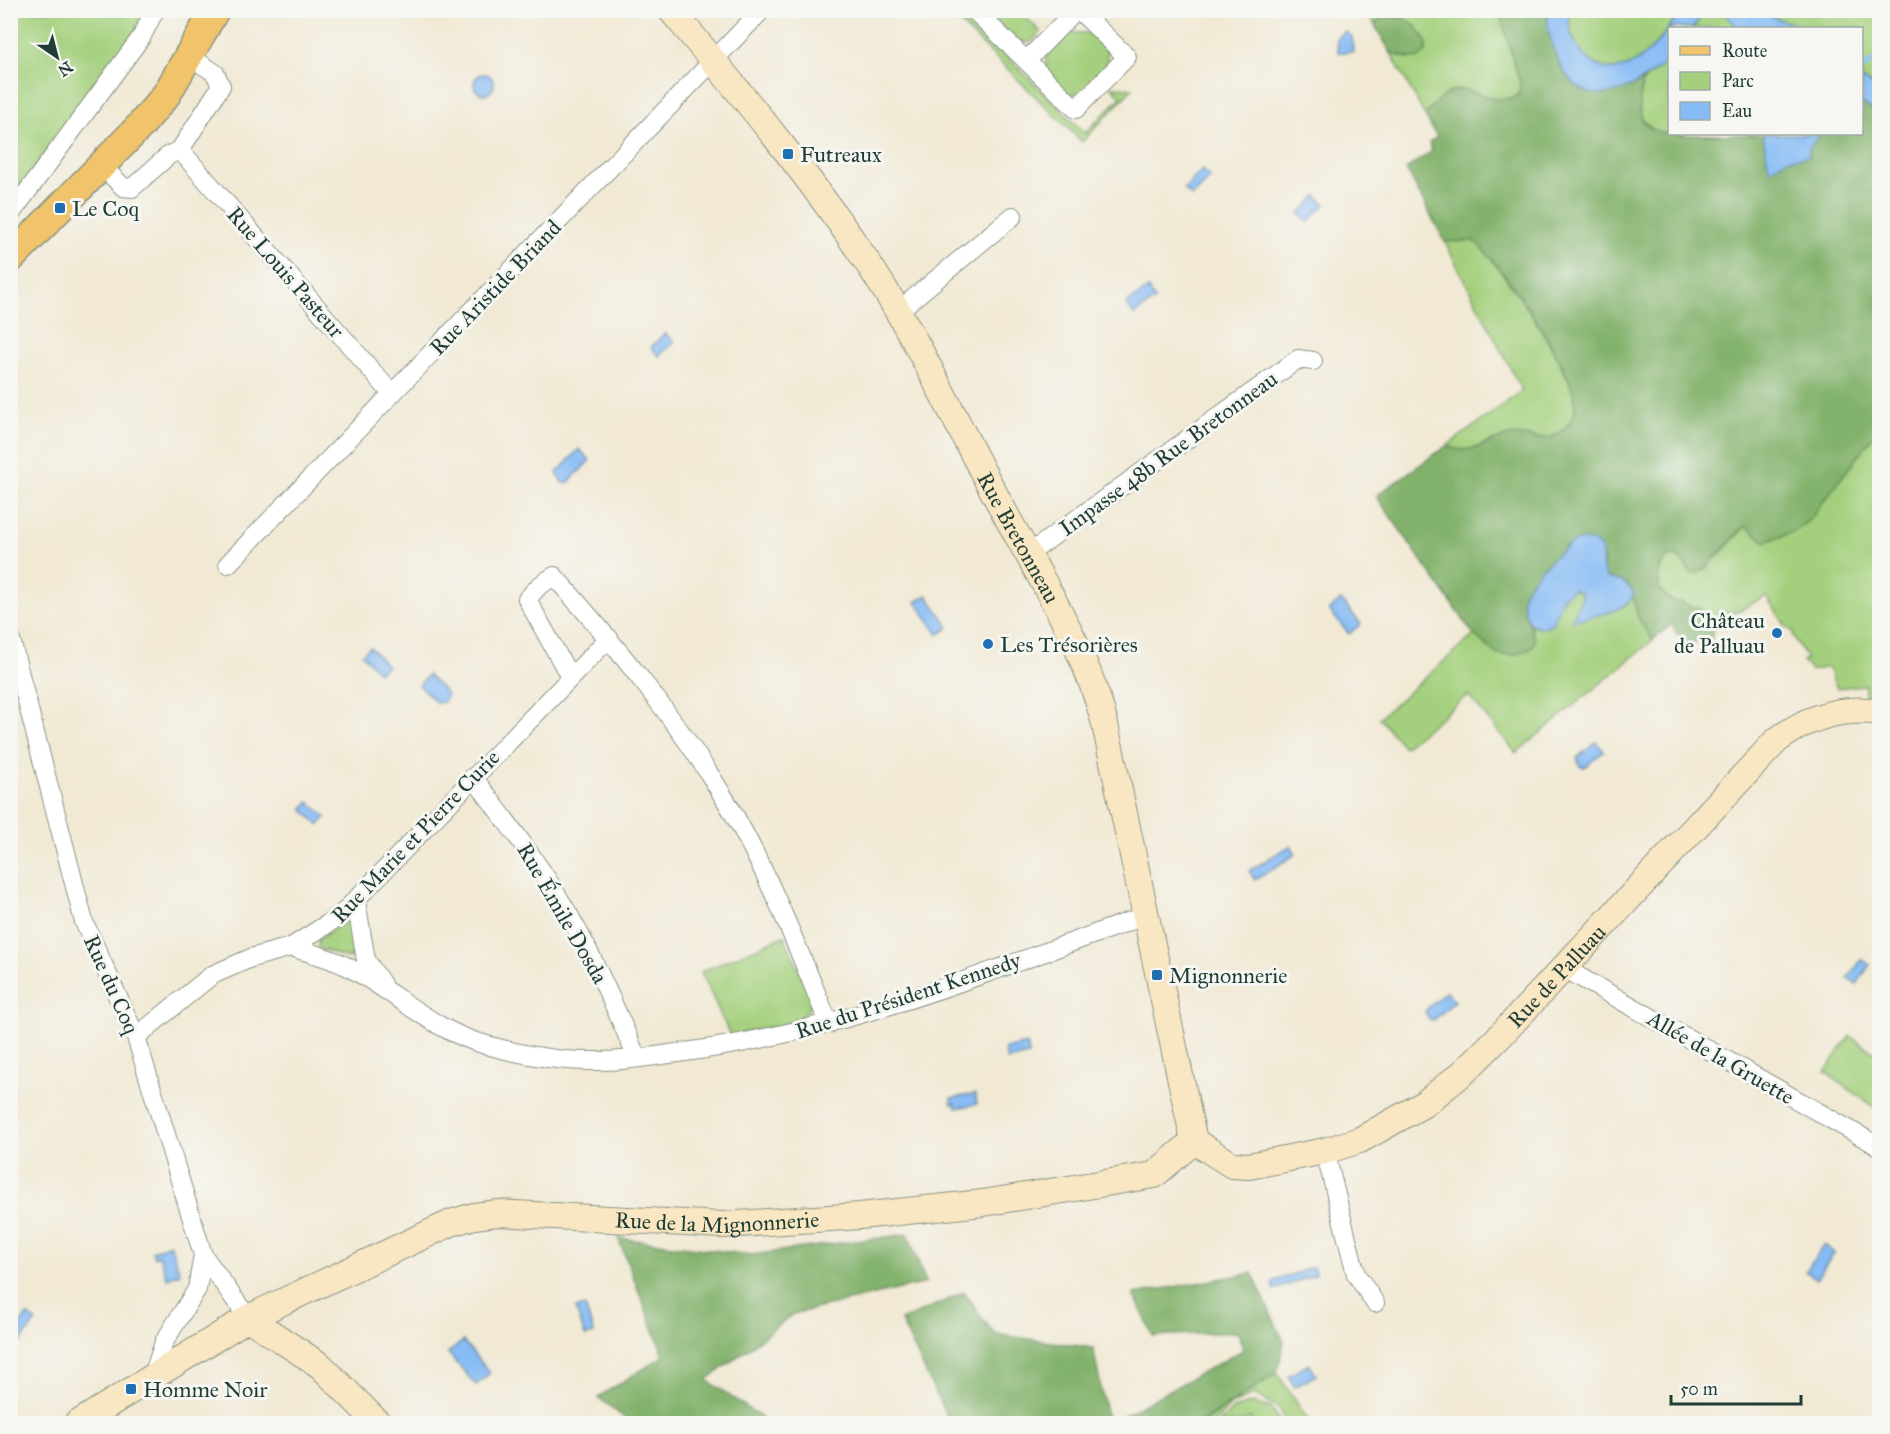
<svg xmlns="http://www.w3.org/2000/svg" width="1890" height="1434" viewBox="0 0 1890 1434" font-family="'IM FELL Great Primer',serif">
<rect width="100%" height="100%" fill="#f6f6f2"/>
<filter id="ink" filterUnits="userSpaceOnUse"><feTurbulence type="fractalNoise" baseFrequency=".0167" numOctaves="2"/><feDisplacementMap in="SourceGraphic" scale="12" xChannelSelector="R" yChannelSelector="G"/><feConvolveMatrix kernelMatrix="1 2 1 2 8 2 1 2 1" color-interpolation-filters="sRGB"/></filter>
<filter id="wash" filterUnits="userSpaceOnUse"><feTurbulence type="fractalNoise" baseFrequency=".008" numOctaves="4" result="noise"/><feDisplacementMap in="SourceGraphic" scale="24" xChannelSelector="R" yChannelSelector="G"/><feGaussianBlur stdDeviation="1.35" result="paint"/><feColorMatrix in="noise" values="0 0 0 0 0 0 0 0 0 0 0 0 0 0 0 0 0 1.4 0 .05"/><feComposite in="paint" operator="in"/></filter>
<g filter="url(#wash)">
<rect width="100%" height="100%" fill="#f1e9d4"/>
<path fill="#a4d07d" stroke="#628658" stroke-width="1.5" d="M1705 10 1722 11 1738 28H1693Z
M11 11H145L135 31 11 200Z
M948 11H960L1085 133 1121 97 1112 87 1133 88 1082 142Z
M987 11H1019L1041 32 1031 42H1019Z
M1367 11H1429L1434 15 1442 16 1453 11H1499L1520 83 1519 95C1483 116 1465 58 1425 116L1391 53 1409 59 1386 16 1374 24Z
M1569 11H1680C1668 31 1648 58 1625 67 1593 79 1564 39 1569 11Z
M1753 11H1879V89L1862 79V28H1806Z
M1069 33H1090L1107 50 1108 73 1091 89 1068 96 1046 74V56Z
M1669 60 1670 134H1686C1659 139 1633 125 1640 94 1641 90 1642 83 1644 81 1650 73 1662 66 1669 60Z
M1462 239 1474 241 1480 245C1510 283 1537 319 1559 362 1566 375 1575 390 1575 405 1576 419 1563 434 1549 438 1537 442 1524 436 1513 436 1491 436 1469 460 1448 445L1522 391 1445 242Z
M1879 428V699L1865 697V685L1837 688 1827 667 1811 671 1803 661 1807 658 1793 636 1794 632 1787 628 1766 596 1733 614 1727 612 1714 622 1700 609 1668 599 1659 588C1658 575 1658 560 1673 555L1680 558 1691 573 1705 570 1746 526 1766 542 1797 530 1811 518Z
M1573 589 1581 592 1582 598 1575 620C1594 612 1626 615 1634 593 1635 612 1642 625 1653 640L1516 753 1468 695 1404 747 1379 718 1474 635 1498 655 1532 630 1530 624 1537 628 1548 627C1559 615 1557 597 1573 589Z
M347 921 353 926C353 937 359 953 349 959L318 948V939Z
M784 936 813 1002 799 1022 730 1035 701 972Z
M1850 1036 1879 1056V1110L1825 1072Z
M1277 1373 1310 1423H1287L1279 1408 1255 1394 1232 1404 1214 1423 1201 1424Z
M1253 1403 1271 1408 1282 1423H1253L1250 1418 1239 1423H1220L1233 1409Z"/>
<path fill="#83b26c" stroke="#517850" stroke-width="1.5" d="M1499 11H1549C1546 24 1550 38 1555 52 1570 98 1603 102 1643 81 1634 120 1641 133 1682 135L1862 134V103L1879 113V428L1811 518 1797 530 1766 542 1745 526 1698 574 1691 573 1680 558 1673 555C1658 560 1658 575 1659 588L1668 599 1700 609 1714 622 1711 641 1682 643 1672 624 1653 640C1646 630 1638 621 1636 610 1630 586 1635 583 1607 578L1603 573 1604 557 1565 547C1554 559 1523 584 1523 600 1523 613 1532 628 1535 642L1531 649 1515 655H1498L1474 635 1376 496 1448 445C1465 457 1487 443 1504 437 1528 429 1546 451 1568 425 1573 419 1576 412 1575 404 1573 367 1503 266 1474 241L1445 242 1406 169 1432 151 1429 143 1437 137 1425 116C1465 58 1483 117 1519 94L1520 83Z
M1386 16C1411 18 1415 22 1427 43L1426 52 1417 59 1391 53 1374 24Z
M908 1234 926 1283 793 1314 707 1380 769 1423H631L598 1397 664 1356 618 1238 751 1255Z
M1252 1273 1284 1342 1277 1373 1201 1423H1110L1243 1350 1238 1332 1153 1336 1134 1294Z
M964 1292 994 1334 1093 1348 1108 1423H944L947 1417 901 1321Z"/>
<path fill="#86bbf5" stroke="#527c94" stroke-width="1.5" d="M1549 11H1569C1564 39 1593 79 1625 67 1648 58 1668 31 1680 11H1705L1693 28H1670L1669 60C1631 93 1581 119 1556 55 1550 41 1546 25 1549 11Z
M1722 11H1753L1806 28H1738Z
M1345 31 1352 37 1353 52H1338L1337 39Z
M474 84a10 10 0 1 1 20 0a10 10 0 1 1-20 0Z
M1862 79 1879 89V113L1862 103Z
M1763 134H1820L1809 148V156L1788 159 1769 170Z
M1202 170 1210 178 1192 197 1184 189Z
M1317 196 1325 204 1308 222 1299 214Z
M1148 289 1155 300 1134 315 1126 304Z
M665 333 674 342 659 356 651 347Z
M579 449 590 460 568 483H562L557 473Z
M1581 540C1616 543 1594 561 1607 578 1620 581 1627 582 1634 593 1627 614 1592 615 1572 621L1582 598 1581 592 1573 589 1563 597 1552 624 1543 628 1530 624C1527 616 1521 605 1523 596 1527 580 1565 543 1581 540Z
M927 595 949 627 938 635 916 602Z
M1341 600 1361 624 1349 634 1329 610Z
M370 647 387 666 379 673 362 654Z
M428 675 447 694 444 702 437 703 419 685Z
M1596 742 1604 751 1585 767 1580 766 1577 758Z
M309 802 326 817 319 825 302 809Z
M1291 845 1296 854 1255 880 1249 871Z
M1862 959 1870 965 1857 984 1848 978Z
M1446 991 1455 1001 1434 1020H1429L1425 1011Z
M1027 1044 1029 1055 1007 1060 1004 1049Z
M975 1094 977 1104 956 1108 955 1103 952 1104 951 1098Z
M170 1244 180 1273 167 1278 159 1255 154 1257 152 1251Z
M1824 1245 1834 1253 1816 1279 1806 1271Z
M1313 1267 1316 1274 1274 1290 1272 1282Z
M585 1306 594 1334 585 1336 576 1309Z
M27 1315 36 1321 20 1343 11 1337Z
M463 1341 490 1373 476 1385 448 1353Z
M1309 1364 1316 1375 1295 1387 1288 1376Z"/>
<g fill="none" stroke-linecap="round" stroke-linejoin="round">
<path stroke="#86bbf5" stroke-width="5" d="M1862 69 1880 57"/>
</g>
</g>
<g filter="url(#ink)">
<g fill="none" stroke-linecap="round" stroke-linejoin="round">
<defs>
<path id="street" d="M974 10 1076 109 1127 57 1079 10
M1027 60 1076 10
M180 150 392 394
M101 165 123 187 132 188 169 155 180 150 221 86 215 73 189 56
M10 215 142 36 155 10
M898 311 1013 216
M1027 555 1298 359 1313 361
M228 564 762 10
M10 636 84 922 136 1037 203 1255 248 1318
M570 677 527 599 539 586 554 576C617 647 679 722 728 804 769 874 798 949 829 1024
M473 777C511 827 549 877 579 933 601 974 619 1016 637 1058
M356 901 366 960 382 984
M291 947C310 953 332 958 350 968 396 993 433 1030 483 1044 518 1054 555 1061 590 1061 622 1062 654 1056 685 1052 844 1031 994 970 1144 916
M1562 967 1880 1147
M136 1037 212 975 251 958 291 947 340 916 609 638
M1325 1151 1356 1274 1375 1303
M153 1376 164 1342 197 1289 203 1255"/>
<g id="secondary">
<path id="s1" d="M671 10C736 88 802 166 859 250 915 330 953 419 1000 504 1039 577 1087 648 1106 729L1194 1141"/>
<path id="s2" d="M1194 1141 1232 1165 1249 1166 1325 1151 1360 1140 1424 1104 1465 1071 1500 1036 1776 741C1806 718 1841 706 1880 712"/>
<path d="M248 1318 321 1366 379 1424"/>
<path id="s3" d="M77 1424 248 1318 451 1223 474 1216 498 1213 723 1225 860 1216 983 1203 1154 1175 1194 1141"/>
</g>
<path id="primary" d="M10 259 140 126 166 95 215 10"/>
</defs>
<use href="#street" stroke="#889384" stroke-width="20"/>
<use href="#secondary" stroke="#889384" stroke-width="28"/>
<use href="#primary" stroke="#889384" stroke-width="31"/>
<use href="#street" stroke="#fff" stroke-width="18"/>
<use href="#secondary" stroke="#f9e7c3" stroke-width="26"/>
<use href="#primary" stroke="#f1c36a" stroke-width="28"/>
</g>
</g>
<g fill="#1f6fb2" stroke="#f6f6f2" stroke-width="2">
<rect x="782" y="148" width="12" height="12" rx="3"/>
<rect x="54" y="202" width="12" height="12" rx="3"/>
<circle cx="1777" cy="633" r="6"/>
<circle cx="988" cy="644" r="6"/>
<rect x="1151" y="969" width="12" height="12" rx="3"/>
<rect x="125" y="1383" width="12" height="12" rx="3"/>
</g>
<g text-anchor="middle" stroke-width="6" stroke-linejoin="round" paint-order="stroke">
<g font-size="22" fill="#1f3d34" stroke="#f6f6f2" text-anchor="start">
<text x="800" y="162">Futreaux</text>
<text x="72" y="216">Le Coq</text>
<text x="1765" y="628" text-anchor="end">Château<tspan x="1765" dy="25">de Palluau</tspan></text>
<text x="1000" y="652">Les Trésorières</text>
<text x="1169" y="983">Mignonnerie</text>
<text x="143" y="1397">Homme Noir</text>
</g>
<g font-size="22" fill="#1f3d34" stroke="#f6f6f2">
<text transform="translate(286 272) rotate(49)" y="8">Rue Louis Pasteur</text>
<text transform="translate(495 287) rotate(-46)" y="8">Rue Aristide Briand</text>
<text transform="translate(1168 453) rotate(-36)" y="8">Impasse 48b Rue Bretonneau</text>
<text dy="8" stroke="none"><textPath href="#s1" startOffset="634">Rue Bretonneau</textPath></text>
<text transform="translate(415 836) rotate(-46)" y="8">Rue Marie et Pierre Curie</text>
<text transform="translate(563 913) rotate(60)" y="8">Rue Émile Dosda</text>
<text dy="8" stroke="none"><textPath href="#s2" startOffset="434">Rue de Palluau</textPath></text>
<text transform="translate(112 984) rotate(66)" y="8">Rue du Coq</text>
<text transform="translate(908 995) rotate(-18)" y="8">Rue du Président Kennedy</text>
<text transform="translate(1721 1057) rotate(30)" y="8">Allée de la Gruette</text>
<text dy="8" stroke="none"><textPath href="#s3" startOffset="693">Rue de la Mignonnerie</textPath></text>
</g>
</g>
<rect width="1890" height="1434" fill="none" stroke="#f6f6f2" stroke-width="36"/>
<rect x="1668" y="27" width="195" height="108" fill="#f6f6f2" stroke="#a0aca6" stroke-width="1.5"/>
<rect x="1680" y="46" width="30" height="9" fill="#f1c36a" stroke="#a0aca6" stroke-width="1.5"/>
<text x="1722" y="57" font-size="18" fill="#1f3d34">Route</text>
<rect x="1680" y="72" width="30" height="18" fill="#a4d07d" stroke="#a0aca6" stroke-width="1.5"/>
<text x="1722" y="87" font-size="18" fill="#1f3d34">Parc</text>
<rect x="1680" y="102" width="30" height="18" fill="#86bbf5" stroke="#a0aca6" stroke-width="1.5"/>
<text x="1722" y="117" font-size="18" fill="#1f3d34">Eau</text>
<g transform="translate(57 57) rotate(145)" stroke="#f6f6f2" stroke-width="4.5" paint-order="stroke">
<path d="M0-4.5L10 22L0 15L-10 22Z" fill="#1f3d34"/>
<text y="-9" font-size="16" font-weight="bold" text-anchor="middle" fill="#1f3d34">N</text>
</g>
<path d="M1671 1395v9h130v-9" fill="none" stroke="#1f3d34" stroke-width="3"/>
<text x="1680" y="1395" font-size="18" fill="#1f3d34" stroke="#f6f6f2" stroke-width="4.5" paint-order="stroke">50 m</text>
</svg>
